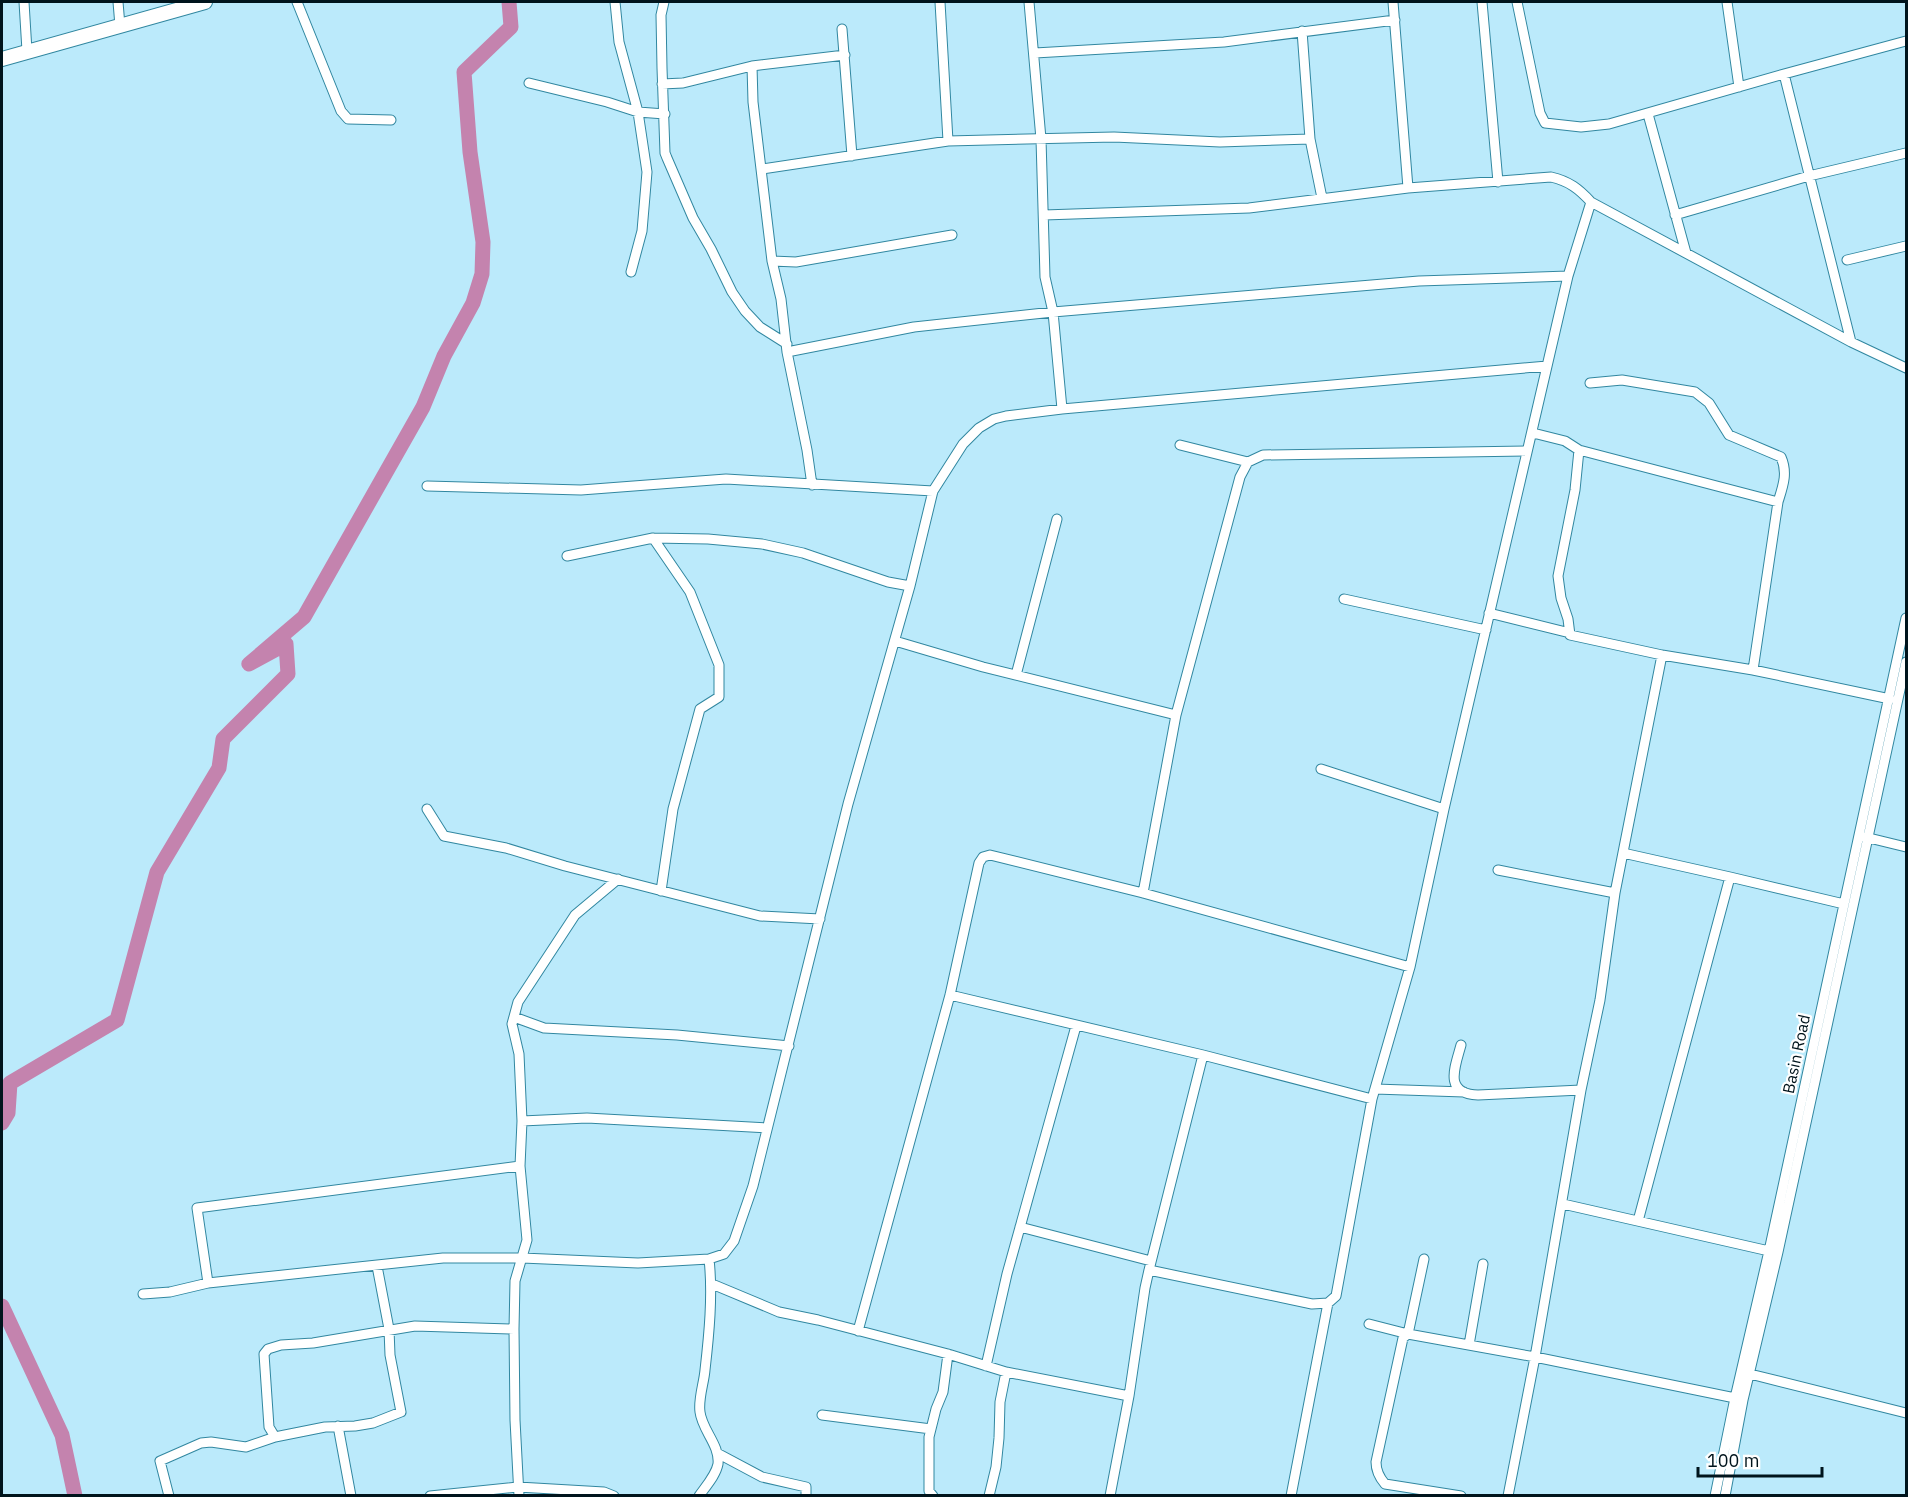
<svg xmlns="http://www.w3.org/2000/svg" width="1908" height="1497" viewBox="0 0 1908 1497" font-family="'IBM Plex Sans',sans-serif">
<rect width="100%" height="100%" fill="#bbeafb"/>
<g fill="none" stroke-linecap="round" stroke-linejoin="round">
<path stroke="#c483ae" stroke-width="15" d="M2 1123 8 1113 10 1083 117 1020 157 872 219 768 223 739 288 674 286 644 249 664 304 617 423 407 444 356 473 303 482 274 483 242 470 152 464 72 511 27 509 2
M2 1306 62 1435 75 1496"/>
<defs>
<path id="street" d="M24 2 27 51
M118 2 120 26
M297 2 341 111 348 119 391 120
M615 2 619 42 638 112 647 172 642 231 631 272
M664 2 661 15 662 68 665 153 667 158 693 218 711 249 732 292 745 311 760 327 787 344
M940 2 948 141
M1029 2 1041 139 1045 277 1053 312 1062 409
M1393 2 1408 188
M1482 2 1498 182
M1517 2 1540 113 1545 123 1581 127 1609 124 1784 74 1906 41
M1727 2 1739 87
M842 29 852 156
M1302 31 1310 139 1322 198
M1035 53 1224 42 1395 20
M752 66 753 102 772 261 781 299 787 352 807 450 812 485
M1784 74 1851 342
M529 83 607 102 638 112 665 114
M662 84 683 83 752 66 845 55
M1648 114 1686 253
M762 169 948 141 1114 137 1220 142 1310 139
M1044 215 1249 208 1408 188 1551 177C1569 181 1579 189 1591 202
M1675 215 1809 176 1906 153
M1847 260 1906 246
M772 261 796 262 952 235
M787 352 914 327 1053 312 1419 281 1568 276
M1590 383 1622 380 1695 392 1709 403 1729 435 1781 457C1788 473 1783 486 1778 502L1753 670
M1533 433 1565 441 1579 450 1778 502
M1180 445 1248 462
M1579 450 1575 490 1558 576 1561 598 1568 619 1570 635 1662 655 1753 670 1890 699
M427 486 581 490 726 479 933 491
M653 538 690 592 719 665V697L700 709 673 809 661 891
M567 556 653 538 708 539 762 544 803 553 888 582 910 586
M1344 599 1486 630
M1489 613 1570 633
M895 641 983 667 1176 715
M1016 675 1057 519
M1321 769 1444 809
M427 809 444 836 506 848 565 866 760 916 820 919
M1865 837 1906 847
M1623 853 1730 877 1844 904
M1498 870 1615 893
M1143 893 1176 715 1240 477 1248 462 1263 455 1527 451
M950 995 1203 1055 1372 1099
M514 1017 544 1028 677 1035 789 1046
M1461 1045C1455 1067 1443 1094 1478 1095L1581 1090
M1375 1089 1464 1092
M522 1121 587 1118 767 1128
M1563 1204 1769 1251
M1638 1221 1730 877
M1020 1227 1151 1261
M1424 1259 1408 1334 1403 1338 1376 1462C1376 1471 1379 1477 1385 1484L1461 1496
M1149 1270 1203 1055
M208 1283 443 1258H522L638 1263 709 1259 724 1254 734 1241 753 1186 848 804 910 586 933 491 963 444 979 428 994 419 1006 416 1062 409 1547 366
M712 1284 779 1312 818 1320 948 1354 1006 1372 1129 1396
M143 1294 170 1292 208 1283 197 1208 520 1166
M1369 1324 1408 1334 1535 1357 1735 1398
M858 1331 950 995 979 863 983 857 990 855 1143 893 1410 967
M1469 1345 1483 1264
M986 1366 1007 1274 1076 1026
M1750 1374 1906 1413
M822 1415 931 1429
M338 1426 351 1496
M275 1437 269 1427 264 1354 268 1349 281 1345 313 1343 415 1326 514 1329
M717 1453 762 1477 806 1487V1496
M169 1496 160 1461 201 1443 211 1442 246 1447 275 1437 325 1427 355 1426 373 1423 401 1412 390 1355 389 1329 377 1266
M430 1496 518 1487 604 1492 614 1496
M519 1496 515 1420 514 1329 515 1281 527 1240 520 1166 522 1121 519 1054 512 1024 518 1002 575 915 618 879
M699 1496C706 1486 716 1475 718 1464 720 1445 702 1430 700 1412 698 1399 704 1383 705 1370 709 1335 713 1295 709 1259
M933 1496 929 1491V1437L936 1409 943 1392 948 1354
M989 1496 996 1467 999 1438 1000 1402 1006 1372
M1110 1496 1129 1396 1145 1288 1149 1270 1312 1304 1328 1303 1336 1296 1372 1099 1410 967 1444 809 1568 276 1591 202 1851 342 1906 368
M1291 1496 1328 1303
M1508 1496 1535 1357 1581 1090 1600 1000 1615 893 1662 655
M1715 1496 1735 1398 1769 1251 1906 618
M1725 1496 1743 1400 1778 1252 1906 662"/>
<path id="primary" d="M2 59 205 2"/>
</defs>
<use href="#street" stroke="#3187a0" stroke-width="11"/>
<use href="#primary" stroke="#3187a0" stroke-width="16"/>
<use href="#street" stroke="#fff" stroke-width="9"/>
<use href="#primary" stroke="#fff" stroke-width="14"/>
</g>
<g text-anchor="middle" stroke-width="4.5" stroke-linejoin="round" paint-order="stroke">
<g font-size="16" fill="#00141c" stroke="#fff">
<text transform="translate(1796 1054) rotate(-78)" y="6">Basin Road</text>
</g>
</g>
<rect width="1908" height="1497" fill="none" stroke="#00141c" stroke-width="6"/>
<path d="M1698 1467v9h124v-9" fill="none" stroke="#00141c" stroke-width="3"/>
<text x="1707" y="1467" font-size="18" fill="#00141c" stroke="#ffffff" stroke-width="4.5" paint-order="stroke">100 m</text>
</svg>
